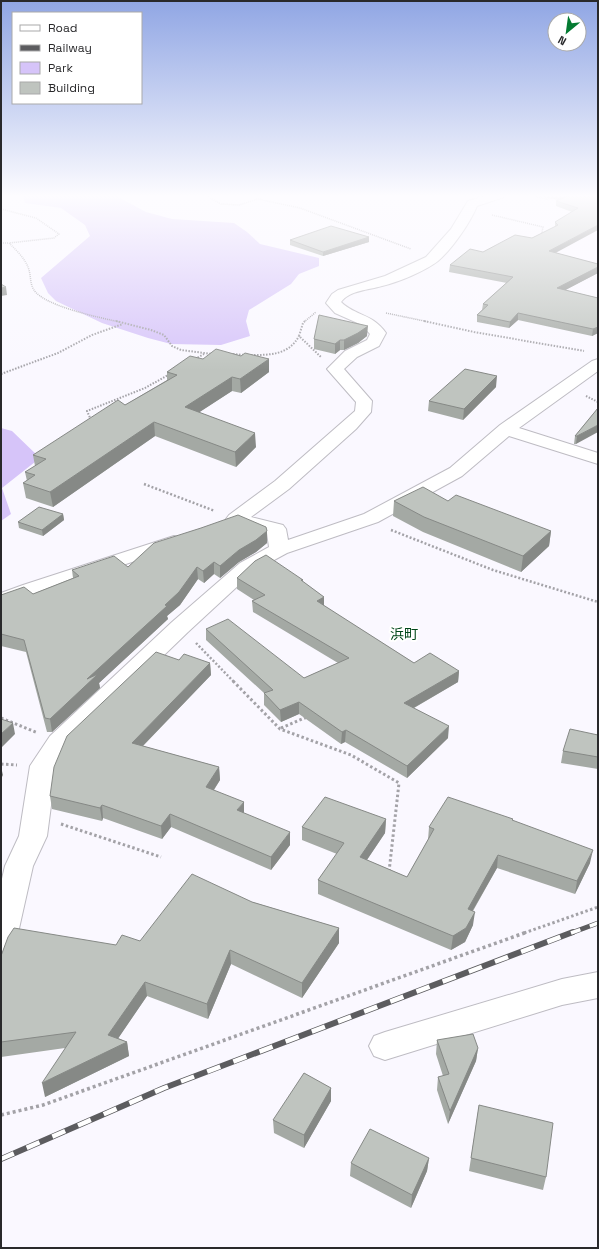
<svg xmlns="http://www.w3.org/2000/svg" width="599" height="1249" viewBox="0 0 599 1249" font-family="'Space Grotesk','Noto Sans JP',sans-serif">
<rect width="100%" height="100%" fill="#faf8ff"/>
<path fill="#d6c4f9" d="M23 195H117L120 198 146 212 172 219 234 223 247 232 260 244 319 258V266L299 274 291 284 249 310 246 321 250 336 221 345 171 344 148 338 102 323 56 301 48 293 41 278 90 236 85 225 61 208 25 203Z
M1 428 12 431 40 458 2 488 11 514 1 521Z"/>
<g fill="none" stroke-linecap="round" stroke-linejoin="round">
<defs>
<path id="minor" d="M488 195H506L504 197 477 206C470 223 452 249 438 261 425 271 399 282 382 286 369 290 350 290 341 302 355 316 372 313 386 333L379 346 357 357 344 369 372 401 371 412 356 429 289 489 251 517 283 525 286 529 288 540 364 514 450 468 500 425 592 361 598 359V371L519 428 598 453V464L509 436 462 476 378 522 287 553 254 571 188 632 68 748 56 767 47 836 33 866 16 942 11 950 1 954V883L5 866 19 836 30 766 50 736 172 622 240 563 269 547 267 533 229 523 226 519 229 515 275 481 355 411 356 402 327 369 345 351 367 340 370 334 362 325 335 313 326 303 332 294 338 290 385 276 426 257 451 229 468 201Z
M174 536 181 538 184 542 181 546 37 593 1 607V593L23 585Z
M598 972V998L562 1005 385 1060 374 1056 369 1046 374 1036 385 1032 562 979Z"/>
</defs>
<use href="#minor" stroke="#bebcc3" stroke-width="2"/>
<path stroke="#a3a2a7" stroke-width="1.5" stroke-dasharray="1 1" stroke-linecap="butt" d="M205 195 221 204 239 205 258 199 300 208 411 249
M529 195 547 199 552 198
M1 209 36 218 59 234 54 238 9 243C16 250 26 259 29 270 31 277 30 284 34 290 44 306 101 318 120 322
M492 215 543 227 541 237
M1 243H9
M386 313 429 322
M304 322 316 312"/>
<path stroke="#a3a2a7" stroke-width="2" stroke-dasharray="1.5 1.5" stroke-linecap="butt" d="M116 321 151 330 164 335 172 346 181 350 212 354
M305 321 303 323 299 336 321 357
M424 321 474 332 584 351
M233 354 244 355
M251 355C270 355 289 355 299 336
M195 359 204 354
M1 374 58 353 92 335 123 324
M586 396 598 402
M91 420 87 411 145 388 170 374"/>
<path stroke="#a3a2a7" stroke-width="2.5" stroke-dasharray="2 2" stroke-linecap="butt" d="M144 484 215 511
M391 530 493 570 598 602
M196 643 234 682"/>
<path stroke="#a3a2a7" stroke-width="3" stroke-dasharray="2.5 2.5" stroke-linecap="butt" d="M233 681 280 729 351 755 399 783 389 872
M1 718 38 733
M281 728 307 717
M1 764 17 765
M61 824 161 857
M524 933 598 907"/>
<path stroke="#a3a2a7" stroke-width="3.5" stroke-dasharray="3 3" stroke-linecap="butt" d="M1 1115 43 1105 527 932"/>
<use href="#minor" fill="#fff" fill-rule="evenodd"/>
<defs>
<path id="rail-far1" d="M571 933 598 923"/>
<path id="rail" d="M1 1159 164 1088 573 932"/>
</defs>
<use href="#rail-far1" stroke="#5c5c5f" stroke-width="5"/>
<use href="#rail" stroke="#5c5c5f" stroke-width="6"/>
<use href="#rail-far1" stroke="#fff" stroke-width="3.5" stroke-dasharray="10" stroke-linecap="butt"/>
<use href="#rail" stroke="#fff" stroke-width="4.5" stroke-dasharray="14" stroke-linecap="butt"/>
</g>
<path fill="#a4a9a4" d="M534 195H598L556 253 598 264V273L565 290 598 298V333L592 336 518 320 509 328 477 322V315L482 310 483 304 507 283 449 272 450 265 483 252 532 238 555 227V222L572 212 556 206V201L558 200Z
M369 237V242L323 256 290 245V240Z
M367 336 358 343 344 350H340L335 354 314 349V339Z
M241 356 269 359V372L241 393 232 391 199 412 256 447 236 467 155 436 53 507 26 498 23 483 27 481 25 472 35 466 33 455 125 405 167 380V372L203 359Z
M496 387 463 420 428 411 429 401Z
M598 408 576 444H574L575 436Z
M394 501H448L551 531 549 546 521 572 423 532 393 516Z
M63 514 64 520 43 536 19 528 18 522Z
M267 543 256 552 239 562 220 578 214 574 204 583 198 579 180 605 167 616 168 619 99 683 100 688 52 732H47L26 652 1 646V595L33 594 73 578 72 570 128 567Z
M237 578 303 580V582L324 597V606L414 663 459 671 458 682 414 708 448 738 407 778 345 742 341 744 299 714 281 722 264 705V693L206 640V629L304 678 338 663 253 612 252 601 254 600 237 589Z
M179 660 210 663 211 675 143 746 219 767 220 780 214 790 244 813 290 845 271 870 171 827 162 839 103 818 102 821 52 809 50 796Z
M598 735V769L561 763 563 751Z
M386 819 385 833 367 860 407 877 428 840 429 827 512 821 590 863 575 894 497 868 473 911V925L465 942 451 950 318 894V880L337 854 302 840V827Z
M252 902 339 928V943L302 998 231 964 208 1019 147 996 118 1038 127 1042 129 1056 45 1097 65 1048 1 1057V956L116 945 140 941Z
M437 1040 478 1048 476 1061 448 1124 437 1090 438 1077 443 1076 436 1054Z
M331 1088V1101L304 1148 274 1133 273 1120Z
M479 1105 546 1177 543 1190 469 1171Z
M429 1158 427 1171 411 1208 350 1176 351 1163Z"/>
<path fill="#868986" d="M598 225V230L548 257 549 251Z
M369 237V242L323 256V252Z
M598 267V273L556 295 557 288Z
M6 287 7 295 1 296V288Z
M518 313V320L509 328 510 322Z
M368 326 367 336 358 343 344 350V340Z
M598 327V333L592 336 593 329Z
M340 340V350L335 354V344Z
M269 359V372L241 393 240 379Z
M497 376 496 387 463 420 464 409Z
M232 377V391L186 421 185 407Z
M154 422 155 436 53 507 50 492Z
M598 425V432L576 444 577 436Z
M255 433 256 447 236 467 235 452Z
M63 514 64 520 43 536 42 530Z
M267 531V543L256 552 239 562 220 578V566L239 550Z
M551 531 549 546 521 572 523 556Z
M214 562V574L204 583 203 571Z
M197 567 198 579 180 605 167 616 168 619 99 683 100 688 52 732 50 719 87 679 165 605Z
M324 597V609L317 601Z
M210 663 211 675 133 756 132 743Z
M459 671 458 682 403 714 404 703Z
M299 702V714L281 722 280 710Z
M13 723 15 734 1 748V734Z
M449 726 448 738 407 778V766Z
M346 730 345 742 341 744 342 732Z
M1 767 3 775 1 779Z
M219 767 220 780 207 800 206 787Z
M244 802V815L237 810Z
M102 805 103 818 102 821 100 808Z
M170 814 171 827 162 839 161 826Z
M386 819 385 833 360 870V857Z
M290 832V845L271 870V857Z
M593 850 590 863 575 894 577 881Z
M498 855 497 868 466 922 468 909Z
M475 912 473 925 465 942 451 950 453 936Z
M339 928V943L302 998V983Z
M230 950 231 964 208 1019 207 1004Z
M145 982 147 996 111 1049 108 1035Z
M127 1042 129 1056 45 1097 42 1083Z
M478 1048 476 1061 448 1124 450 1111Z
M331 1088V1101L304 1148V1135Z
M429 1158 427 1171 411 1208 412 1195Z"/>
<path fill="#bfc4bf" stroke="#868986" d="M561 195H598V225L549 251 598 264V267L557 288 598 298V327L593 329 518 313 510 322 477 315 488 305 483 304 513 277 450 265 470 249 483 252 515 235 532 238 558 225 555 222 578 208 556 201 568 196Z
M331 226 369 237 323 252 290 240Z
M1 284 6 287 1 288Z
M319 315 368 326 358 333 344 340H340L335 344 314 339Z
M216 349 241 356 245 353 269 359 240 379 232 377 185 407 255 433 235 452 154 422 50 492 23 483 35 475 25 472 46 459 33 455 118 400 125 405 177 375 167 372 190 356 203 359Z
M465 369 497 376 464 409 429 401Z
M598 408V425L577 436H575Z
M423 487 448 501 456 495 551 531 523 556 424 517 394 501Z
M39 507 63 514 42 530 18 522Z
M238 515 266 527 267 531 256 540 239 550 220 566 214 562 203 571 197 567 179 592 165 605 167 606 87 679 98 674 50 719 45 718 24 640 1 634V595L24 587 33 594 79 576 72 570 114 556 128 567 154 543 201 528Z
M266 555 303 580H301L324 597 317 601 414 663 430 653 459 671 404 703 449 726 407 766 346 730 342 732 299 702 280 710 264 693 273 690 206 629 228 619 304 678 349 658 252 601 265 595 237 578 255 561Z
M156 652 179 660 184 654 210 663 132 743 219 767 206 787 244 802 237 810 290 832 271 857 170 814 161 826 102 805 100 808 50 796 54 767 67 736Z
M1 719 13 723 1 734Z
M570 729 598 735V757L563 751Z
M325 797 386 819 360 857 407 877 434 829 429 827 448 797 513 819 512 820 593 850 577 881 498 855 468 909 475 912 466 928 453 936 318 880 344 843 302 827Z
M192 874 252 902 339 928 302 983 230 950 207 1004 145 982 108 1035 127 1042 42 1083 76 1032 1 1042V956L8 937 14 928 116 945 122 935 140 941Z
M473 1034 478 1048 450 1111 438 1077 449 1074 437 1040Z
M304 1073 331 1088 304 1135 273 1120Z
M479 1105 553 1123 546 1177 471 1158Z
M370 1129 429 1158 412 1195 351 1163Z"/>
<linearGradient id="sky" x2="0" y2="1"><stop stop-color="#90a6e4"/><stop offset="0.53" stop-color="#fdfcff"/><stop offset="1" stop-color="#fdfcff" stop-opacity="0"/></linearGradient>
<rect width="599" height="370" fill="url(#sky)"/>
<g text-anchor="middle" stroke-width="4" stroke-linejoin="round" paint-order="stroke">
<g font-size="14" fill="#004719" stroke="#fff">
<text x="404" y="639">浜町</text>
</g>
</g>
<rect width="599" height="1249" fill="none" stroke="#29292b" stroke-width="4"/>
<rect x="12" y="12" width="130" height="92" fill="#ffffff" stroke="#a9a9aa"/>
<rect x="20" y="25" width="20" height="6" fill="#ffffff" stroke="#a9a9aa"/>
<text x="48" y="32" font-size="12" fill="#29292b">Road</text>
<rect x="20" y="45" width="20" height="6" fill="#5c5c5f" stroke="#a9a9aa"/>
<text x="48" y="52" font-size="12" fill="#29292b">Railway</text>
<rect x="20" y="62" width="20" height="12" fill="#d6c4f9" stroke="#a9a9aa"/>
<text x="48" y="72" font-size="12" fill="#29292b">Park</text>
<rect x="20" y="82" width="20" height="12" fill="#bfc4bf" stroke="#a9a9aa"/>
<text x="48" y="92" font-size="12" fill="#29292b">Building</text>
<g transform="translate(567 32) rotate(209)"><circle r="19" fill="#ffffff" stroke="#a9a9aa"/>
<path d="M0-3L7 15L0 10L-7 15Z" fill="#047b32"/>
<text y="-6" font-size="11" font-weight="bold" text-anchor="middle" fill="#29292b">N</text>
</g>
</svg>
